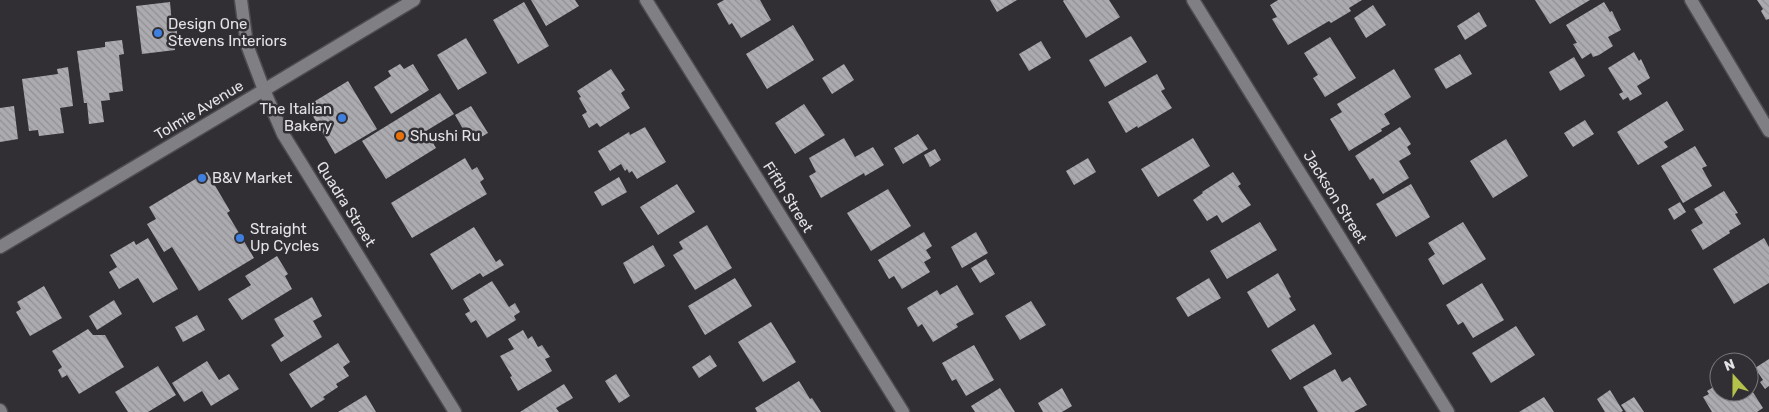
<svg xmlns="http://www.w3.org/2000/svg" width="1769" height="412" viewBox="0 0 1769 412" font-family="Rubik,sans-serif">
<defs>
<pattern id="building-back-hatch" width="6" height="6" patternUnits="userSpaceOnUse" patternTransform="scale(1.25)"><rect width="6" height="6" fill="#ababb0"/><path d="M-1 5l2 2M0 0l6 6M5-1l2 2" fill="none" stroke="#919195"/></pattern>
</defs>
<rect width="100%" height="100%" fill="#312f33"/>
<path fill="url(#building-back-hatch)" d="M531 0H575L579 6 546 26Z
M724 0H760L771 20 741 38 732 23 729 25 717 4Z
M990 0H1017L997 12Z
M1064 0H1109L1120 17 1086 38 1063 1Z
M1278 0H1362L1349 8 1351 11 1331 23 1329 21 1288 45 1272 19 1277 17 1270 5Z
M1535 0H1590L1550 24Z
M1757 0H1769V19L1766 20 1761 11 1763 9Z
M170 2 172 25 176 24 178 41 174 42 175 50 142 54 136 6Z
M524 2 549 46 518 64 493 20Z
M1604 2 1610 12 1612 11 1621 30 1608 37 1613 46 1599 55 1593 57 1591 53 1582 59 1573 44 1577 43 1566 25Z
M1373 5 1386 25 1366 38 1354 18Z
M1479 12 1487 26 1465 40 1457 26Z
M793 25 814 60 767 89 746 54Z
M1131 36 1147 62 1105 87 1089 60Z
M1330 37 1356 78 1325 97 1313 78 1318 75 1304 53Z
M466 38 487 73 458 90 437 55Z
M122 40 124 54 119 55 123 91 109 93 110 100 101 101 104 122 89 124 87 103H84L77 51 105 47V42Z
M1041 41 1051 58 1029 71 1019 54Z
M1634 52 1639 61 1641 59 1650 78 1637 86 1642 94 1630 101 1628 97 1623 100 1619 94 1623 92 1608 68Z
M1460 54 1472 74 1446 89 1434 69Z
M1574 57 1585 76 1560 91 1549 72Z
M400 64 404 69 413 64 429 90 391 114 374 87 391 76 388 71Z
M844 64 854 80 832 94 822 78Z
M68 67 73 106 60 108 64 133 39 136 38 130 29 131 22 79 58 74 57 69Z
M611 69 625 90 621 93 630 108 600 127 597 123 589 128 582 115 587 112 579 98 581 97 577 91Z
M1394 69 1411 97 1384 114 1390 124 1381 129 1382 131 1349 151 1330 119 1342 112 1337 104Z
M1157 74 1165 89 1161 91 1172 108 1138 128 1137 126 1126 133 1108 102Z
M348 81 377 129 335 154 307 106Z
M440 93 454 114 426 131 436 148 386 179 362 141Z
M1667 101 1684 130 1664 142 1668 147 1638 165 1617 132Z
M804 104 825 135 795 154 775 123Z
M14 106 18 139 0 142V108Z
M471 106 488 133 471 143 455 115Z
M1585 120 1594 134 1573 147 1564 133Z
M645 127 666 162 637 179 632 171 629 173 627 169 625 171 621 164 610 171 598 151 629 132 630 135Z
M1400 127 1411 144 1407 147 1411 154 1399 161 1409 178 1383 194 1373 178 1370 180 1355 156Z
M918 134 928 149 903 164 894 148Z
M844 138 855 157 873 147 884 165 865 176 864 173 821 198 809 176 816 172 809 158Z
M1193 138 1210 166 1158 197 1141 169Z
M1506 139 1528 176 1493 198 1470 161Z
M1695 146 1707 166 1702 168 1712 186 1683 203 1661 166Z
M935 149 941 160 930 167 924 155Z
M465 158 472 170 477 167 484 179 480 182 487 194 412 238 391 203Z
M1088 158 1096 172 1074 185 1066 171Z
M207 172 230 211 227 213 254 258 199 291 172 247 164 252 147 224 156 219 149 207Z
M1233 172 1241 184 1238 186 1251 205 1222 223 1217 215 1207 221 1193 200 1203 193 1202 192Z
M619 177 627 192 602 206 594 192Z
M677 184 695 212 658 235 640 207Z
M1411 184 1430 217 1396 237 1376 204Z
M888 189 911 226 871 251 847 213Z
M1724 191 1738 213 1735 214 1741 224 1729 231 1730 233 1703 250 1691 230 1703 223 1694 209Z
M1680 202 1686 212 1674 220 1668 209Z
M1260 222 1277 250 1227 279 1210 251Z
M1463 222 1486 259 1443 285 1428 259 1435 254 1428 243Z
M707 225 732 268 695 290 673 255 683 249 679 242Z
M474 227 496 262 500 259 504 265 483 277 480 273 452 290 430 254Z
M924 232 932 246 926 250 931 258 924 262 930 272 902 289 894 276 889 279 878 260Z
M976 232 988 253 962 268 951 247Z
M148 238 178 289 153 303 138 278 119 289 109 272 117 267 110 255 134 241 136 245Z
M1764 238 1769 247V283L1734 304 1713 269Z
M653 245 665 266 634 284 623 263Z
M277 256 288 274 285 276 292 289 242 320 228 299 251 285 245 276Z
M986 259 995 274 980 283 971 268Z
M1278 273 1291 297 1289 298 1296 310 1268 328 1247 292Z
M735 278 752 306 705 335 688 306Z
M1209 278 1221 298 1188 317 1176 298Z
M492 281 509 307 515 303 520 312 514 316 516 320 487 338 476 320 471 323 465 314 470 311 463 299Z
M1482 283 1504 320 1473 338 1463 322 1458 325 1446 305Z
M957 285 974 314 956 324 958 327 933 342 922 324 918 327 907 308 937 290 940 295Z
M44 286 62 318 30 336 16 312 21 309 17 302Z
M312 297 322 316 313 321 322 337 281 362 271 345 284 336 274 319Z
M114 300 122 314 97 330 89 316Z
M1031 301 1046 325 1020 340 1005 316Z
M197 315 205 330 183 342 175 327Z
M771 322 796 362 763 382 738 342Z
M1314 324 1332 354 1290 380 1271 350Z
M1516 326 1535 355 1491 383 1472 353Z
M88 329 93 335H105L124 367 79 394 67 375 62 378 58 370 62 367 52 351Z
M523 330 528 339 532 336 538 347 542 345 550 357 545 359 552 371 518 391 510 377 512 376 500 356 514 349 508 339Z
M338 343 350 362 343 367 349 376 336 384 338 387 323 397 325 399 311 408 289 374Z
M974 345 994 380 966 396 956 379 952 381 942 363Z
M710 355 717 366 699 378 692 367Z
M1769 359V386L1765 389 1760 382 1763 380 1755 368Z
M207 361 219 380 229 374 239 389 211 406 202 391 184 402 172 383Z
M158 366 176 395 148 412H128L115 392Z
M1335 369 1342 382 1350 377 1367 405 1354 412H1318L1303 387Z
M616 374 630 396 619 403 605 381Z
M799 381 810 399 812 398 821 412H757L755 408Z
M564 384 573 398 556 408 559 412H520Z
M1715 386 1716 388 1719 386V392H1749V386L1763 408 1757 412H1712L1703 397 1709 394 1707 391Z
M1000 388 1015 412H975L971 406Z
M1062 388 1072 406 1062 412H1043L1038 403Z
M1610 390 1623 411 1621 412H1605L1597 399Z
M366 395 376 412H338Z
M1544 397 1554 412H1519Z
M1634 397 1644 412H1626L1621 405Z"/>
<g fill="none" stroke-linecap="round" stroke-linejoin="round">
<defs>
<path id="street" d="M646 0 903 412
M1193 0 1448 412
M1691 0 1769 131
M264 90 414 0
M0 410 1 412"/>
<path id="secondary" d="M241 0 247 45 264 90 283 134 455 412
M0 247 264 90"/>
</defs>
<use href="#street" stroke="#4e4c50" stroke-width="15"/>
<use href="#secondary" stroke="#4e4c50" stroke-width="15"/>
<use href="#street" stroke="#807f83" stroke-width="12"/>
<use href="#secondary" stroke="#807f83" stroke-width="12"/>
</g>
<g fill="#3f7fe0" stroke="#312f33" stroke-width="2">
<circle cx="158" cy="33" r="5"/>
<circle cx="342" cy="118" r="5"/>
<circle cx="202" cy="178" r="5"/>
<circle cx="240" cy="238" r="5"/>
</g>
<circle fill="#e8710a" stroke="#312f33" stroke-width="2" cx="400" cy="136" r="5"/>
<g text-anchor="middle" stroke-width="5" stroke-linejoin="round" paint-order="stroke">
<g font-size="15" fill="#e3e2e5" stroke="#312f33" text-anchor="start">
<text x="168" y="29">Design One<tspan x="168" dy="17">Stevens Interiors</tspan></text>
<text x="332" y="114" text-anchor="end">The Italian<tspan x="332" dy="17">Bakery</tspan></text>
<text x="410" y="141">Shushi Ru</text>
<text x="212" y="183">B&amp;V Market</text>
<text x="250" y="234">Straight<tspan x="250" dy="17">Up Cycles</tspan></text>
</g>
<g font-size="15" fill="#e3e2e5" stroke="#312f33">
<text transform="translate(199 110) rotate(-31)" y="5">Tolmie Avenue</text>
<text transform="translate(788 197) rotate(58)" y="5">Fifth Street</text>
<text transform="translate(1335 197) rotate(58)" y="5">Jackson Street</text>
<text transform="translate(346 204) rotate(58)" y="5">Quadra Street</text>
</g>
</g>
<g transform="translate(1734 377) rotate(339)"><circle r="24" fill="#312f33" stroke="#78777a"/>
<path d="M0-4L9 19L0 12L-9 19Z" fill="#b3c24b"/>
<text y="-8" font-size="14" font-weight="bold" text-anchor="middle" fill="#e3e2e5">N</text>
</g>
</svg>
